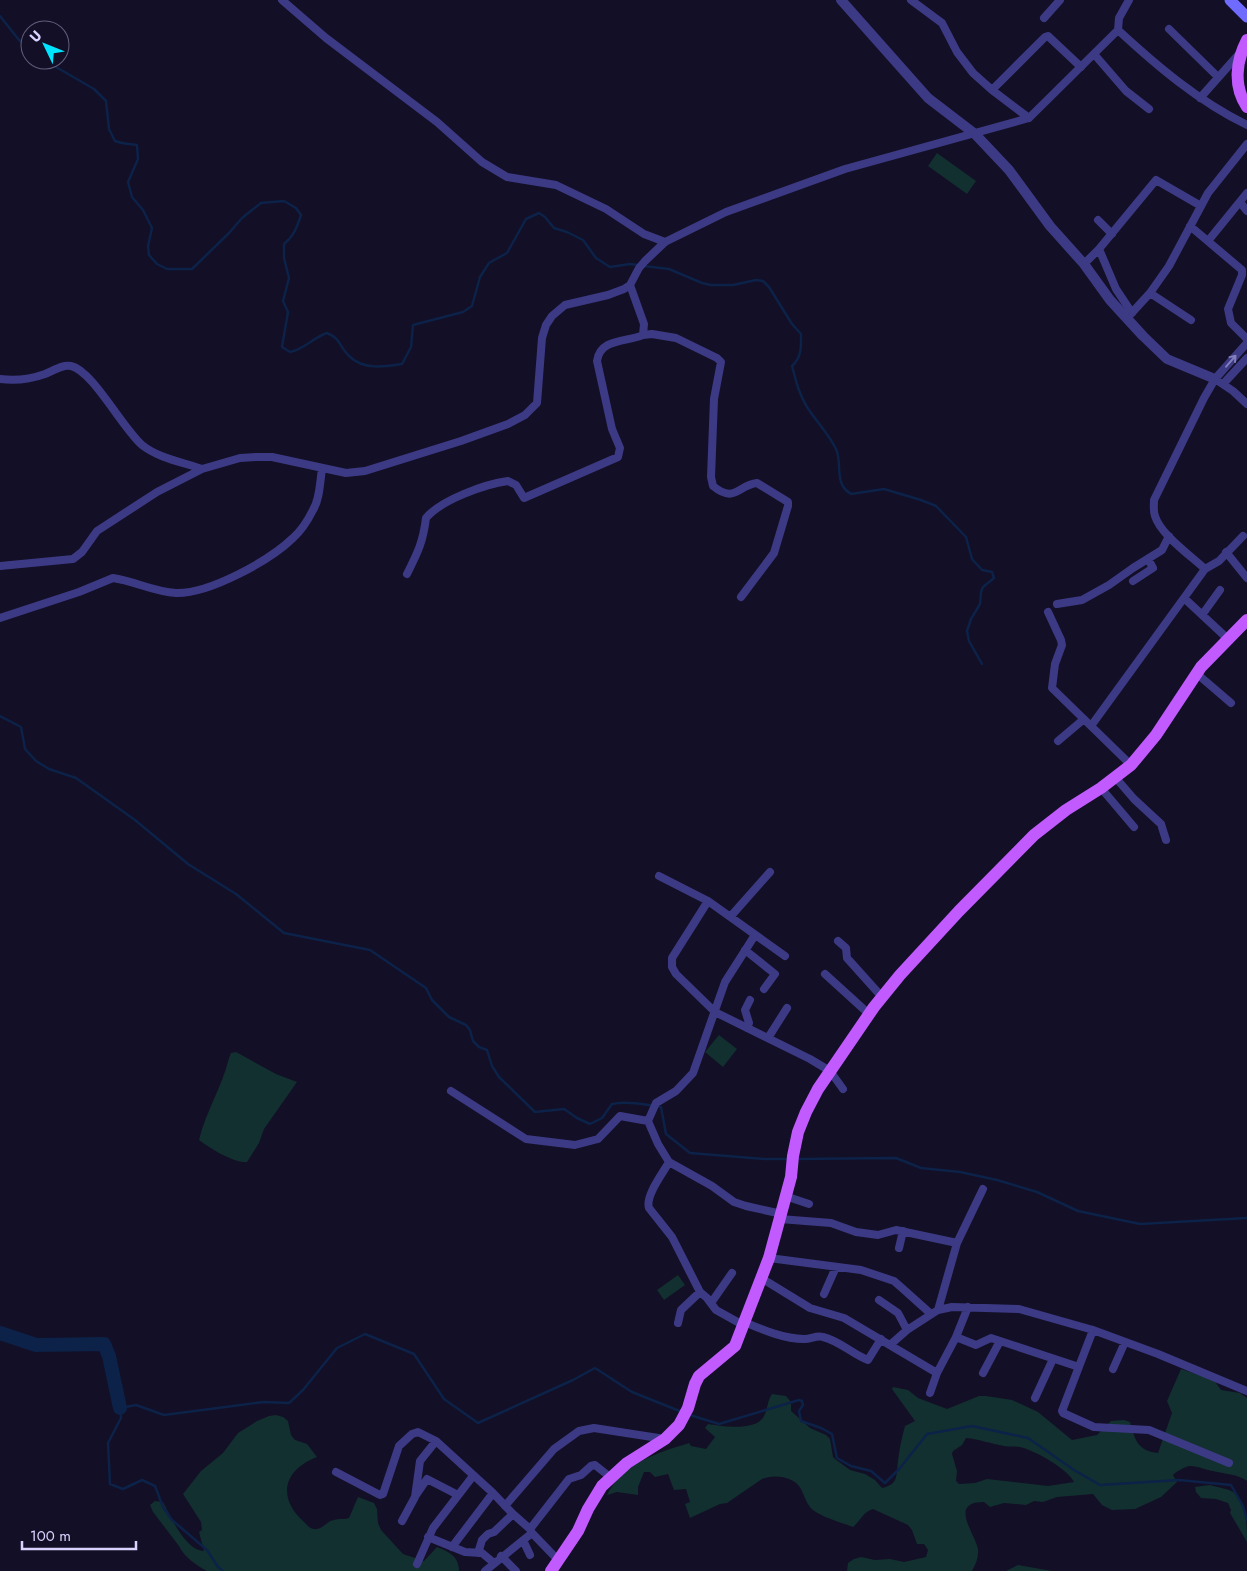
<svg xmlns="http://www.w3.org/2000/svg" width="1247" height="1571" viewBox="0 0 1247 1571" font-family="Jost,sans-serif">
<rect width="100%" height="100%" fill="#130f26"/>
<path fill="#12302f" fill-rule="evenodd" d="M937 153 976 181 967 194 928 166Z
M719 1035 737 1049 723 1067 705 1052Z
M236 1052 276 1074 297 1082 264 1129 259 1143 247 1162C233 1163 210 1148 199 1140 206 1111 222 1087 229 1058L231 1053Z
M678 1275 685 1285 664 1300 657 1290Z
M1181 1369 1214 1380 1221 1390 1240 1393 1247 1398V1481C1238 1474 1224 1474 1213 1471 1205 1470 1199 1466 1190 1466 1184 1467 1177 1471 1173 1475L1177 1482 1161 1497 1135 1509 1112 1510 1102 1505 1093 1494 1057 1497 1043 1502 1034 1501 1026 1505 1004 1503 990 1507 984 1502C948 1502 975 1533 978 1549 979 1557 976 1564 972 1571H847L848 1563 854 1559 861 1557 875 1560 890 1559 904 1562 926 1557 928 1550 924 1544H917L912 1530 908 1525 873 1509C863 1512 861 1520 853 1527 840 1522 824 1518 813 1510 806 1504 805 1497 801 1489 794 1476 774 1474 762 1479L727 1503 720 1504 690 1518 685 1504 690 1502 686 1489 674 1490 668 1474 655 1477 650 1472H644L638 1487V1495L617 1492 607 1495C623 1463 657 1453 689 1443L691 1446 706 1449 715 1437 705 1428 708 1424C721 1426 756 1432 764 1416 768 1409 767 1401 772 1394L786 1396 791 1402V1411L810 1428 826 1435 830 1439 833 1457 835 1459 850 1470 865 1474 875 1480 882 1488C899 1484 896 1476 898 1461 899 1450 902 1437 905 1426L915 1421 892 1389 893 1387 908 1390 918 1398 947 1409 979 1396H986L1012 1400 1038 1412 1072 1440 1097 1435 1111 1421 1124 1420 1130 1422C1135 1439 1137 1451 1158 1453L1172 1413 1167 1401ZM966 1438C980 1439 991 1444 1004 1446 1009 1447 1015 1446 1020 1447 1034 1450 1068 1469 1074 1482L1048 1486 987 1479 975 1483 959 1484 956 1481 957 1471 952 1454 953 1451 962 1445Z
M276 1415 283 1417 288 1421 291 1435 295 1440 307 1444 317 1457C283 1470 277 1498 304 1522 308 1526 311 1530 317 1529 324 1528 327 1521 334 1520 339 1518 343 1520 349 1518L358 1497 374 1503 377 1509 378 1523 381 1530 403 1554 424 1561 437 1547C449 1552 459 1556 459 1571H207C196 1565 185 1558 179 1546L153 1512 150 1505 155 1501 163 1502C171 1517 185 1550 204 1551L199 1532 202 1530 201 1522 183 1494 201 1471 223 1453 238 1433 257 1421 269 1416Z
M1210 1485C1218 1488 1229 1488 1236 1494 1247 1505 1247 1526 1247 1542L1230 1513 1231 1510 1228 1503 1216 1499 1201 1498 1196 1492 1195 1487Z
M1018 1565 1052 1571H1006Z"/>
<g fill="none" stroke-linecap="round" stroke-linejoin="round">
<path stroke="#0c2248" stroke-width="2.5" d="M0 16 19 40 30 49
M44 60 94 89 106 101 109 129 115 141C125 145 128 143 137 145L138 159 128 182 132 197 143 210 152 228 148 246 149 255 157 264 167 269H192L229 233 242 218 261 203 284 201 296 208 301 215C297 227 294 236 284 244V258L289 278 283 301 288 312 282 347 290 352C303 350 314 337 327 333 341 339 339 346 349 356 363 370 384 367 402 364L411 347 413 325 463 312 472 306 480 277 489 263 507 253 526 219 539 213 545 217 554 228 567 232 583 240 596 258 610 267 630 264 639 265
M644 266 669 269 702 283 711 285H733L756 280 763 281 769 287 792 324 801 334C801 346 802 357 792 366 796 381 799 394 807 407 816 421 828 433 836 449 843 464 833 483 851 494L884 489 921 500 936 506 966 537 972 559 982 570 992 572 994 578 983 587 981 592 980 604 971 619 967 631 969 641 982 664
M0 716 21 727 25 749 36 761 49 769 76 778 135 820 188 864 236 894 284 933 370 950 426 988 432 1000 449 1017 466 1025 470 1030 473 1041 479 1047 487 1050 492 1066 499 1077 535 1112 564 1109 577 1118 590 1124 602 1118 612 1104C628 1101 644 1104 661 1107L666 1134 690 1153 764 1159H788
M796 1159 896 1158 921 1168 960 1172 997 1180 1037 1192 1078 1211 1140 1224 1247 1218
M690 1415 719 1424 799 1400 802 1401 803 1405 799 1411 801 1421 821 1428 832 1434 837 1458 851 1466 871 1471 885 1483 900 1468 927 1434 972 1426 1028 1438 1074 1470 1100 1485 1179 1480 1231 1485 1243 1506 1247 1520
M223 1571 218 1567 207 1550 172 1520 163 1507 155 1486 142 1480 123 1489 110 1484 108 1443 121 1418 120 1408 136 1405 164 1415 263 1402 289 1403 303 1390 337 1348 365 1334 414 1354 444 1399 478 1423 573 1380 595 1368 632 1392 682 1412"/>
<path stroke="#0c2248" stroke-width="14" d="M0 1333 36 1345 104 1344 109 1356 120 1408"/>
<path stroke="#3d3a85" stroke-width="8" d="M282 0 326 38 437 122 482 162 507 177 556 185 606 209 644 234 665 242
M911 0 942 23 957 52 973 73 992 90 1029 118
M1044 18 1060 0
M1169 29 1218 77
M1118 30C1157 66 1198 101 1247 125
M1094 54 1126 91 1149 109
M992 90 1045 37 1048 36 1081 67
M1200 98 1240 53
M1240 202 1247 211
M1098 220 1112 234
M1190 226 1242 270V275L1228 309 1231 323 1247 339
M1208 241 1247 193
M1084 264 1099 249
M1150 293 1191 320
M1132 313 1116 289 1099 249 1156 180 1201 206
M1128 317 1150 293 1169 266 1208 193 1247 144
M643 335 652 334 676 338 717 358 721 362 714 399 711 477 713 486C735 504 738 485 757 483L788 502V506L774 553 741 597
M0 379C15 381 31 379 45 374 53 371 62 364 71 366 92 370 123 429 142 445 158 458 182 462 202 469
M1215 379 1233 391 1247 404
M1224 383 1247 358
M1226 552 1247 578
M0 566 73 559 82 552 97 531 157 492 202 469 240 458 256 457H272L346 473 365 471 461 441 508 424 525 415 537 403 542 338 546 325 552 316 565 305 608 295 624 289 630 285 639 268 645 261 665 242 726 212 845 169 1029 118 1118 30 1119 18 1129 0
M1205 569C1191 556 1160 534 1155 516 1153 511 1154 505 1154 500L1204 398 1215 379 1247 343
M1205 569 1219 561 1243 536
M407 574C418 552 423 542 426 518 441 500 485 484 508 481L516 485 524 498 618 457 620 448 612 429 597 361C600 338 628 342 643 335L644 324 630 285
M1133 581 1153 568 1148 559
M1184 598 1229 640
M1057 604 1082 600 1109 585 1133 568 1162 550 1169 536
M1048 612 1061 640 1062 645 1055 664 1052 688 1131 765
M1202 615 1220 590
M0 618 79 592 113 578C134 581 154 592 176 593 209 594 269 561 293 538 301 531 308 520 313 510 320 499 320 481 322 469
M1196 673 1231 703
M1091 726 1205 569
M1058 741 1084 719
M1115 777 1134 799 1161 824 1166 840
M1101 788 1134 827
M659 876 708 901 785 956
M708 901 672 958V967L676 974 715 1012 810 1059 830 1071 843 1089
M731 916 770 872
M755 935 725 982 693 1073 676 1091 656 1103 648 1121 658 1144 669 1162 712 1186 734 1202 746 1206 782 1214
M838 941 846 948 847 958 882 997
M745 950 775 974 764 989
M825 974 869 1014
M747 1028 749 1023 745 1010 750 1000
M768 1038 787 1008
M451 1091 526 1139 575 1145 598 1139 620 1116 648 1121
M669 1162C663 1173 645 1196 649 1208L672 1237 700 1292 707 1298 716 1310 743 1325
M785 1196 809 1204
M780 1219 831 1223 856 1232 878 1235 896 1230 957 1243
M899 1248 903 1231
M769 1258 861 1270 894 1281 902 1288 931 1314
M761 1278 810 1308 844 1318 937 1373 956 1337 968 1307
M824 1294 836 1267
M879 1300 898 1313 907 1330
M711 1303 732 1273
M938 1310 957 1243 983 1189
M744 1322C763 1330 784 1339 804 1339 812 1339 816 1335 823 1337 840 1341 852 1354 868 1360L881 1339
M678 1323 681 1310 700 1292
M1093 1330 1062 1411 1063 1413 1094 1427 1149 1430 1229 1463
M956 1337 976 1345 991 1338 1079 1367
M890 1345 907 1330 938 1310 952 1307 1019 1309 1093 1330 1158 1354 1247 1391
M1113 1369 1125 1342
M983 1373 1000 1341
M930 1393 937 1373
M1035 1398 1053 1359
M336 1472 380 1495 383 1494 399 1446 412 1434 418 1432 436 1441 493 1493 513 1514 530 1529 532 1533 558 1560
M416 1495 427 1479 458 1495
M505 1506 554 1449 579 1431 594 1428 665 1439
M402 1521 415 1497 420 1461 436 1441
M530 1529 569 1479 581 1475 591 1466 595 1465 610 1477
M428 1537 465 1552 482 1553 494 1563
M523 1540 530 1555
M452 1547 493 1493
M478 1553 482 1540 488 1534 494 1532 513 1514
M501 1556 516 1571
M417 1564 433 1528 473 1476
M485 1571 532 1533"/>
<path stroke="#3d3a85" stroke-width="10" d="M841 0 928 98 975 134 1009 170 1050 226 1084 264 1110 300 1143 336 1167 359 1215 379"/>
<path stroke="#6f6bff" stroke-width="11" d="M1230 0 1247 17"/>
<path stroke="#c25bff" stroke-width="12" d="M1247 40C1236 61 1233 86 1247 107
M551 1571 578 1531 588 1509 602 1486 627 1463 665 1439 679 1425 688 1408 695 1384 699 1376 735 1346 769 1258 791 1177 793 1156 798 1132 806 1112 818 1089 874 1007 900 975 959 911 1034 835 1066 810 1101 788 1131 765 1156 735 1201 667 1247 620"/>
</g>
<defs><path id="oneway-shaft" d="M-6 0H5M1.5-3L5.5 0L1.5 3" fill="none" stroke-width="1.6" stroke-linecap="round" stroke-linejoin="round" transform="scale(1.25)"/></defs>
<use stroke="#837fbc" href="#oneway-shaft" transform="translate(1231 361) rotate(-49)"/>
<g transform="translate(45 45) rotate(313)"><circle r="24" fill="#130f26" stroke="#625e7d"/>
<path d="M0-4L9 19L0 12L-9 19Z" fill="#00e5ff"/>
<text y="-8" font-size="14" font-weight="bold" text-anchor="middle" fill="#d9d4ff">U</text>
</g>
<path d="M22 1541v8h114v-8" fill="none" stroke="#d9d4ff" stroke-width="2.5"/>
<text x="30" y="1541" font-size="15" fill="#d9d4ff" stroke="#130f26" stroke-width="4" paint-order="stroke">100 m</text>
</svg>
